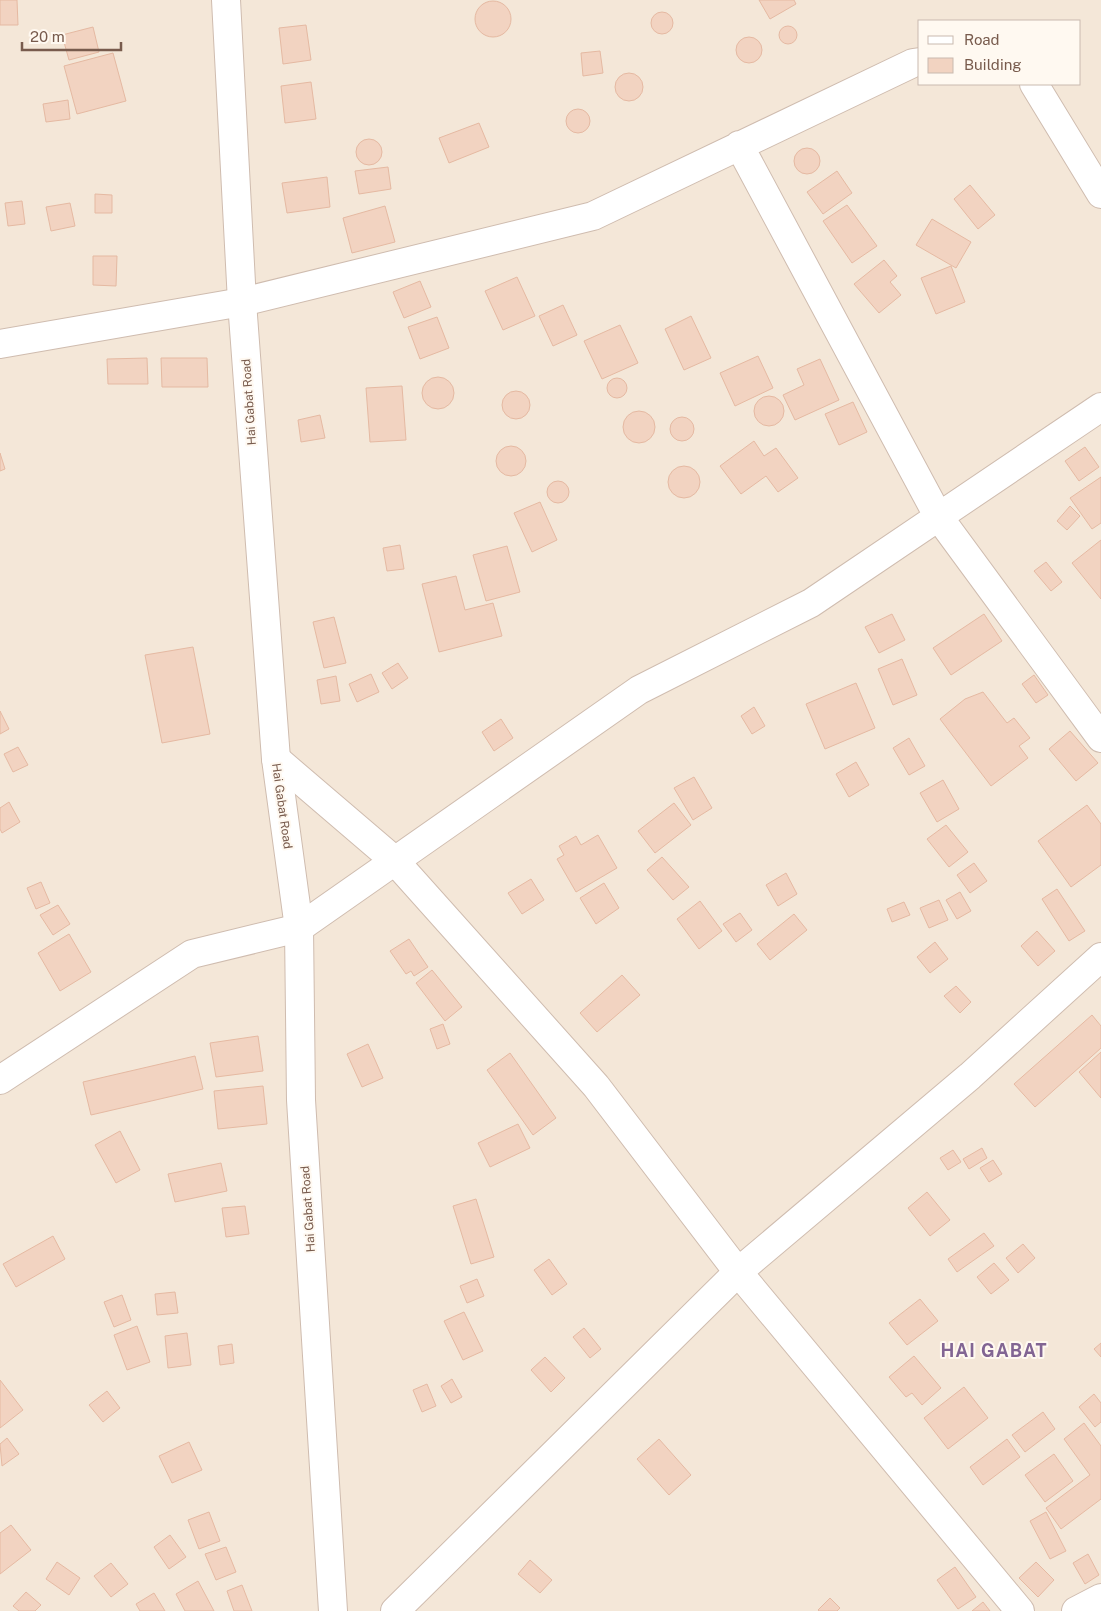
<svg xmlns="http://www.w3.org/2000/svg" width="1101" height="1611" viewBox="0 0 1101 1611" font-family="'Public Sans',sans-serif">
<rect width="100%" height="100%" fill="#fdf5ea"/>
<path fill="#f4e7d8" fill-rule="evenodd" d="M0 0H1101V1611H0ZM920 21H1080V84H920Z"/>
<path fill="#f2d3c1" stroke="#e5b9a2" d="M0 0H17L18 25H0Z
M759 0H794L796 4 770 19Z
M475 19a18 18 0 1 1 36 0a18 18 0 1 1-36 0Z
M651 23a11 11 0 1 1 22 0a11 11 0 1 1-22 0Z
M306 25 311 60 283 64 279 28Z
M779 35a9 9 0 1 1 18 0a9 9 0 1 1-18 0Z
M93 27 99 52 69 60 62 35Z
M736 50a13 13 0 1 1 26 0a13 13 0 1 1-26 0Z
M600 51 603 73 583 76 581 53Z
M113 53 126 101 77 114 64 66Z
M615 87a14 14 0 1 1 28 0a14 14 0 1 1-28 0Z
M311 82 316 119 285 123 281 86Z
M68 100 70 119 46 122 43 104Z
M566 121a12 12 0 1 1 24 0a12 12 0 1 1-24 0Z
M479 123 489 147 449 163 439 138Z
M356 152a13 13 0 1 1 26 0a13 13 0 1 1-26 0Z
M794 161a13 13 0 1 1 26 0a13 13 0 1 1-26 0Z
M388 167 391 189 359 194 355 171Z
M837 171 852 193 823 214 807 192Z
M327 177 330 207 287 213 282 183Z
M970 185 995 215 978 229 954 199Z
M95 194 112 195V213H95Z
M22 201 25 224 8 226 5 203Z
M70 203 75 226 51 231 46 207Z
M847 205 877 246 852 263 823 221Z
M385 206 395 242 352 253 343 218Z
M932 219 971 242 956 268 916 245Z
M93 256H117L116 286 93 285Z
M884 260 897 276 890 282 901 295 879 313 854 284Z
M951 266 965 302 936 314 921 278Z
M517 277 535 316 503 330 485 291Z
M420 281 431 307 404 318 393 292Z
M563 305 577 335 553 346 539 316Z
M691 316 711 358 684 370 665 329Z
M437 317 449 348 420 359 408 327Z
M620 325 638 363 602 379 584 341Z
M758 356 773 388 735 406 720 373Z
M147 358 148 384H108L107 359Z
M161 358H207L208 387H162Z
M820 359 839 400 795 420 783 395 804 385 797 369Z
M422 393a16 16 0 1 1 32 0a16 16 0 1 1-32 0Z
M607 388a10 10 0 1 1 20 0a10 10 0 1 1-20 0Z
M402 386 406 440 370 442 366 388Z
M502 405a14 14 0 1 1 28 0a14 14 0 1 1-28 0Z
M754 411a15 15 0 1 1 30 0a15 15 0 1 1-30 0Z
M853 402 867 432 839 445 825 414Z
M623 427a16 16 0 1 1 32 0a16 16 0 1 1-32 0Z
M320 415 325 438 301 442 298 420Z
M670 429a12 12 0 1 1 24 0a12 12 0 1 1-24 0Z
M754 441 764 456 776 448 798 478 778 492 766 476 741 494 720 466Z
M496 461a15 15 0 1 1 30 0a15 15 0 1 1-30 0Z
M1085 447 1099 467 1079 481 1065 461Z
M0 453 5 469 0 471Z
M668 482a16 16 0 1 1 32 0a16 16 0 1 1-32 0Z
M1101 477V523L1092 529 1070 498Z
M547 492a11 11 0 1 1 22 0a11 11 0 1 1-22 0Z
M540 502 557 540 532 552 514 513Z
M1070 506 1080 516 1067 530 1057 521Z
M1101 540V599L1072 563Z
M400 545 404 569 387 571 383 548Z
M507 546 520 592 486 601 473 555Z
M1046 562 1062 582 1051 591 1034 571Z
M456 576 465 610 493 603 502 636 439 652 422 584Z
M892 614 905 640 879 653 865 627Z
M984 614 1002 641 951 675 933 648Z
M334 617 346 663 324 668 313 622Z
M193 647 210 734 162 743 145 655Z
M902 659 917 695 893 705 878 669Z
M398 663 408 678 392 689 382 673Z
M371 674 379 692 357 702 349 684Z
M1034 675 1048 695 1036 703 1022 684Z
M336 676 340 701 321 704 317 680Z
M856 683 875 728 825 749 806 704Z
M983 692 1007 723 1014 718 1030 738 1019 746 1028 758 991 786 940 719 965 699Z
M754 707 765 726 752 734 741 716Z
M0 711 9 729 0 734Z
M501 719 513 738 494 751 482 732Z
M1070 731 1098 763 1076 781 1049 749Z
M909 738 925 766 909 775 893 748Z
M18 747 28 765 13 772 4 754Z
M856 762 869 785 849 797 836 774Z
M694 777 712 808 693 820 674 788Z
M943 780 959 809 937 822 920 793Z
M9 802 20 822 2 833 0 829V808Z
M674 803 691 825 655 853 638 831Z
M1087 805 1101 824V865L1071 887 1038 841Z
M946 825 968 852 949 867 927 839Z
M598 835 617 868 576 892 557 859 564 855 559 846 576 836 581 845Z
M662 857 689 887 673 900 647 870Z
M974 863 987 881 970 893 957 875Z
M786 873 797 894 778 906 766 885Z
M531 879 544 900 522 914 508 893Z
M41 882 50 903 36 909 27 888Z
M604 883 619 908 596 924 580 898Z
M1057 889 1085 931 1069 941 1042 899Z
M960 892 971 911 957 919 946 900Z
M939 900 948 920 929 928 920 908Z
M700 901 722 931 699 949 677 919Z
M904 902 910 915 892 922 887 909Z
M58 905 70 924 53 935 40 915Z
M740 913 752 930 736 942 723 924Z
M794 914 807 930 770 960 757 944Z
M1037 931 1055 951 1038 966 1021 946Z
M69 934 91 972 60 991 38 953Z
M409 939 428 967 414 976 411 971 406 974 390 951Z
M935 942 948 959 930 973 917 957Z
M432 970 462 1007 445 1021 416 983Z
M622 975 640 995 597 1032 580 1013Z
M956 986 971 1002 960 1013 944 996Z
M1092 1015 1101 1026V1048L1035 1107 1014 1084Z
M443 1024 450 1044 437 1049 430 1029Z
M258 1036 263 1071 216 1077 210 1043Z
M368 1044 383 1078 362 1087 347 1054Z
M1101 1052V1098L1079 1072Z
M510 1053 556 1118 533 1135 487 1070Z
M195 1056 203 1089 91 1115 83 1082Z
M263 1086 267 1124 218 1129 214 1091Z
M518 1124 530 1148 490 1167 478 1143Z
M120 1131 140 1170 116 1183 95 1145Z
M982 1148 987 1158 969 1169 963 1159Z
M953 1150 961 1162 948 1170 940 1158Z
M993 1160 1002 1174 989 1182 980 1168Z
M221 1163 227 1191 175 1202 168 1174Z
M927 1192 950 1220 930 1236 908 1208Z
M476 1199 494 1257 471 1264 453 1206Z
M245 1206 249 1234 226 1237 222 1208Z
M984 1233 994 1246 957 1272 948 1259Z
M53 1236 65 1259 16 1287 3 1264Z
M1023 1244 1035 1258 1018 1273 1006 1258Z
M549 1259 567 1284 552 1295 534 1270Z
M994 1263 1009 1280 991 1294 977 1277Z
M477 1279 484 1296 467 1303 460 1286Z
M175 1292 178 1313 157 1315 155 1294Z
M122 1295 131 1320 114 1327 104 1302Z
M920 1299 938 1321 907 1345 889 1323Z
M464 1312 483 1351 463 1360 444 1321Z
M137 1326 150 1362 127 1370 114 1335Z
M584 1328 601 1349 590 1358 573 1337Z
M187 1333 191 1365 168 1368 165 1336Z
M1101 1343V1357L1094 1349Z
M232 1344 234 1363 220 1365 218 1346Z
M914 1356 941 1388 922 1405 912 1393 906 1397 889 1377Z
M545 1357 565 1378 551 1392 531 1370Z
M452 1379 462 1397 451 1403 441 1386Z
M0 1380 23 1410 0 1428Z
M427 1384 436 1406 422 1412 413 1390Z
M964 1387 988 1418 948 1449 924 1418Z
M107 1391 120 1408 103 1422 89 1405Z
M1094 1394 1101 1403V1422L1095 1427 1079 1407Z
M1043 1412 1055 1429 1025 1452 1012 1435Z
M1084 1423 1101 1446V1499L1061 1529 1046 1508 1090 1475 1064 1439Z
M7 1438 19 1454 2 1466 0 1444Z
M659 1439 691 1475 669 1495 637 1459Z
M1007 1439 1020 1457 983 1485 970 1467Z
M189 1442 202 1470 172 1483 159 1456Z
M1054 1454 1073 1481 1045 1502 1025 1475Z
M209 1512 220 1541 199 1549 188 1520Z
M1046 1512 1066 1551 1050 1559 1030 1521Z
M11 1525 31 1550 0 1574V1533Z
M170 1535 186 1557 169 1569 154 1547Z
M226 1547 236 1572 216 1580 205 1554Z
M1088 1554 1099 1575 1085 1584 1073 1563Z
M530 1560 552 1580 540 1593 518 1574Z
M57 1562 80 1578 69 1595 46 1579Z
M1036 1562 1054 1580 1038 1597 1019 1578Z
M111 1563 128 1584 111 1597 94 1576Z
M955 1567 976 1597 958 1609 937 1580Z
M198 1581 214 1611H185L176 1594Z
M242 1585 252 1611H234L227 1591Z
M26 1592 41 1605 35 1611H19L13 1606Z
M154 1593 165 1611H140L136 1604Z
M830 1598 840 1608 837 1611H819L818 1610Z
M983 1602 990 1611H972Z"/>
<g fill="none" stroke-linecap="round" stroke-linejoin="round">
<defs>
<path id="minor" d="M1034 84 1101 194
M739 145 938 516 1101 738
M0 344 242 302 593 216 913 63 920 62
M276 759 394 860 596 1086 738 1272 1020 1611
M0 1080 192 954 299 928 639 690 811 603 1101 407
M395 1611 738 1272 970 1076 1101 957"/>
<path id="tertiary" d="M226 0 242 302 276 759 299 928 301 1100 333 1611
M1076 1611 1101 1598"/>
</defs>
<use href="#minor" stroke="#cfbcaf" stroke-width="30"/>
<use href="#tertiary" stroke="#cfbcaf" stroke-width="30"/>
<use href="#minor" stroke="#fff" stroke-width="28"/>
<use href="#tertiary" stroke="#fff" stroke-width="28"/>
</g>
<g text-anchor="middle" stroke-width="4" stroke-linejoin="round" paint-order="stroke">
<g font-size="12" fill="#785b4d" stroke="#fff9f1">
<text transform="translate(249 402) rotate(-94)" y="4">Hai Gabat Road</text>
<text transform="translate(282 806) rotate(82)" y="4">Hai Gabat Road</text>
<text transform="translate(308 1209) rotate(-94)" y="4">Hai Gabat Road</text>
</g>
<g font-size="18" font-weight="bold" letter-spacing="1" fill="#826593" stroke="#fff9f1">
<text x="994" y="1357">HAI GABAT</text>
</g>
</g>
<rect x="918" y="20" width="162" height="65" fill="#fff9f1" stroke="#c9baaf"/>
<rect x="928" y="36" width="25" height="8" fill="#ffffff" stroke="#c9baaf"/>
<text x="964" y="45" font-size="15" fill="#785b4d">Road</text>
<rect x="928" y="58" width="25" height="15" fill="#f2d3c1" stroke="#c9baaf"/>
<text x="964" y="70" font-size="15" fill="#785b4d">Building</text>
<path d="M22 42v8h99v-8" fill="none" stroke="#785b4d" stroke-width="2.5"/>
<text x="30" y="42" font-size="15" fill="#785b4d" stroke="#fff9f1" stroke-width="4" paint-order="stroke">20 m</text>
</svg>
